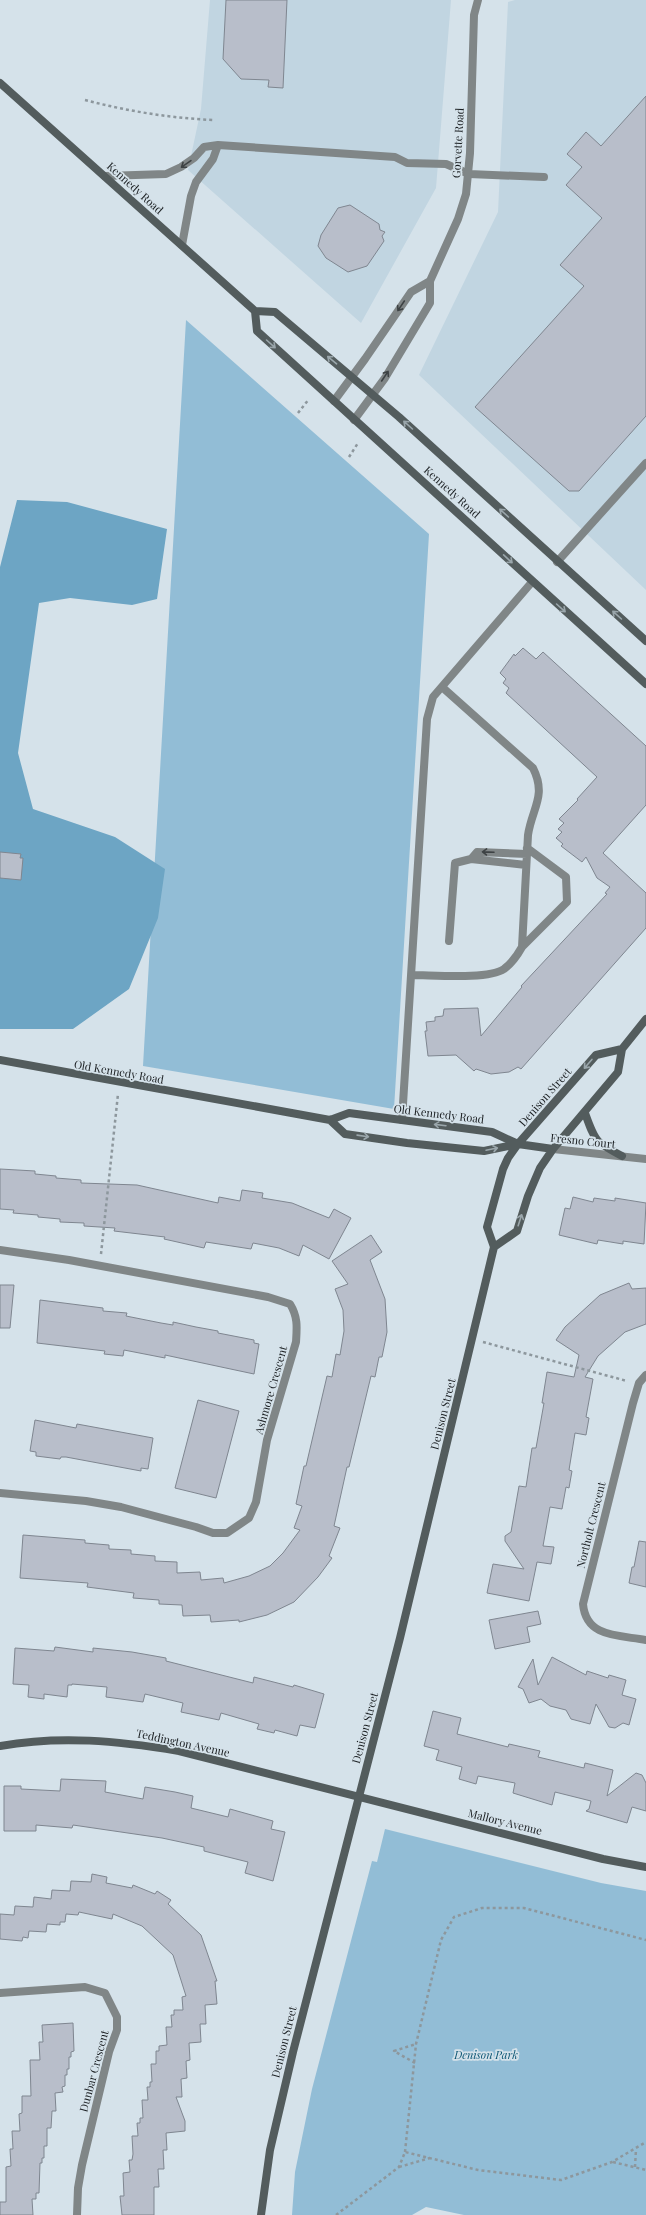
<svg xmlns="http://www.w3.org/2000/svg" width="646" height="2215" viewBox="0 0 646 2215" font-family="'Playfair Display',serif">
<rect width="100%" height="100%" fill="#d5e2ea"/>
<path fill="#c1d5e1" d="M210 0H451L436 188 361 323 188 170 201 109Z
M515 0H646V590L419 375 498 212 508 2Z"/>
<path fill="#92bdd6" d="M186 320 429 534 394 1109 143 1066Z
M385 1829 601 1883 646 1891V2215H464L426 2207 412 2215H292L295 2172 312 2089 372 1861 377 1862Z"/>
<path fill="#6da5c4" d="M17 500 67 502 167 529 157 599 132 605 70 598 39 603 18 753 33 809 115 837 165 869 158 918 129 989 73 1029H0V567Z"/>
<path fill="#b8beca" stroke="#7f8690" d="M226 0H287L283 88 268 87 269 80 241 79 223 59Z
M646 96V416L579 491H569L475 407 584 286 560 265 602 218 566 185 582 167 567 154 586 132 601 146Z
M350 205 379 224 380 230 385 232 382 236 384 241 367 266 348 272 326 258 318 246 321 235 338 208Z
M523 648 536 659 543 652 646 746V805L603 853 646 893V928L521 1069 518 1067 509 1072 491 1074 476 1069 474 1071 456 1055 428 1056 425 1031H427L426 1022 435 1021V1017L443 1016 444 1009 478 1008 481 1036 522 987 521 986 607 894 605 893 610 887 597 878 586 857 582 862 561 846 563 844 556 838 562 832 558 829 564 823 559 819 578 800 577 799 597 777 506 693 509 688 503 683 506 679 500 673 514 654 515 656Z
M0 852 21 854 20 858H23L21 880 0 878Z
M0 1169 35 1171V1174L56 1176V1178L81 1180V1183L137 1185 218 1203 219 1197 240 1201 242 1190 263 1193 262 1198 292 1203 329 1218 334 1209 351 1218 329 1259 303 1245 299 1256 279 1248 253 1243 251 1249 206 1242 204 1248 164 1239 165 1237 114 1231 115 1228 84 1226V1223L60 1222V1219L38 1217V1215L13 1213 14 1210 0 1209Z
M573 1197 593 1202 594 1198 615 1201V1198L646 1203 644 1244 623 1241V1244L598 1240 597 1244 559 1235 565 1208 570 1209Z
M371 1235 382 1252 370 1260 385 1299 387 1332 382 1357H379L375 1377 371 1376 349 1467H347L334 1526 340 1528 329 1556 332 1558 318 1577 294 1602 267 1615 239 1622V1620L211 1622 210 1615 183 1616 182 1605 159 1604V1600L133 1598 134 1593 87 1587 88 1583 20 1578 23 1535 85 1540V1543L109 1545V1549L131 1550V1554L155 1556V1561L177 1562V1573L200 1572 201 1580 223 1578 224 1583 249 1576 270 1566 283 1553 300 1530 294 1528 302 1506 296 1504 304 1466H306L327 1376 332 1377 336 1354 340 1355 344 1331 343 1310 335 1289 348 1284 332 1261Z
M629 1283 632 1289 646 1288V1324L625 1332 598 1356 585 1377 593 1379 586 1417 589 1418 586 1435 575 1433 569 1470 572 1471 569 1488 566 1487 562 1509 550 1507 543 1546 554 1547 551 1564 537 1562 529 1601 487 1593 493 1564 524 1569 505 1541V1536L511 1532 519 1486 526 1487 532 1448H536L544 1403H542L547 1372 574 1377 579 1355 556 1340 565 1327 600 1295Z
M0 1285H14L10 1328H0Z
M40 1300 103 1308V1311L127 1313 126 1316 161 1323 173 1325V1322L196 1327 218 1331V1333L254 1340V1343L259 1344 254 1374 165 1355V1358L124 1350 123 1356 104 1354 105 1351 37 1343Z
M198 1400 239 1411 216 1498 175 1488Z
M35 1420 76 1428 77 1424 153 1438 148 1469 141 1468V1471L66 1457H61L60 1459 36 1456V1452L30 1451Z
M639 1541 646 1542V1587L629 1583 632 1567H634Z
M538 1611 541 1624 527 1627 530 1642 495 1649 489 1620Z
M55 1647 93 1652V1648L132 1652 166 1658V1661L253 1683 254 1677 293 1687 294 1685 324 1694 315 1728 300 1725 297 1736 275 1730 274 1733 257 1729 259 1724 221 1713 219 1720 181 1712 183 1703 145 1694 143 1702 106 1697 107 1687 72 1684V1685H68L67 1697 44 1694V1699L28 1697 29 1685 13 1684 15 1648 54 1651Z
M552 1657 586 1675 587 1671 608 1678 609 1675 626 1680 622 1695 636 1699 629 1725 623 1723 615 1728 609 1727 596 1704 590 1724 571 1719 566 1710 550 1706 541 1699 529 1703 523 1689 518 1687 533 1659 538 1685Z
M433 1711 461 1718 457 1734 508 1747 509 1744 540 1751 538 1757 584 1768 585 1763 613 1770 607 1796 636 1773 642 1775 646 1783V1811L632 1807 627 1823 586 1811 589 1809 591 1801 555 1792 552 1805 513 1793 515 1783 478 1776 476 1784 459 1779 462 1767 436 1760 439 1750 424 1746Z
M61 1779 106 1781 105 1792 143 1799 145 1787 175 1792 193 1796 191 1808 228 1817 230 1809 273 1821 271 1829 285 1832 273 1881 245 1873 248 1862 204 1851V1847L162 1838 73 1825 72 1828 36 1825V1831H4V1786H21V1789L60 1791Z
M92 1874 107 1877 106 1883 132 1888 133 1885 155 1894 157 1891 171 1900 168 1904 201 1935 217 1981H215L217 2004 205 2005 206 2024H200L201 2042 189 2043 190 2060 186 2061 187 2078 181 2079 182 2097H176L185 2121V2131L166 2133 167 2150H163L164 2169H158L159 2187H154V2215H122L120 2196H124L123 2173 130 2172 129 2160H132L133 2154 132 2136H138L137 2123H140V2118H143L142 2100H148L147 2087H150V2082H152L151 2064H156V2051H159V2046L167 2045 166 2027H172L171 2015H174V2010H183L182 1997 186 1996 173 1955 142 1926 113 1914 112 1919 79 1912 78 1915 66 1914 65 1922H60V1925L47 1924 46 1932 29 1931 28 1938 23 1937 22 1941 0 1939V1914L14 1915 15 1906 33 1907 34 1897 51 1899 52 1890 70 1891 71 1881 91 1882Z
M73 2023 74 2051 71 2052V2057H69V2069H67V2075H65V2086L62 2087 63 2092 55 2093 56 2111H52L51 2128H47V2146H44V2158H42V2163H40L39 2193H36V2199H32L33 2215H0V2202H6V2167L11 2166 10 2149H13L12 2131H20L19 2114 22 2113V2096H31L30 2060H40L39 2042H43L42 2025Z"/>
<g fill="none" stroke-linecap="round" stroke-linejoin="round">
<path stroke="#8d979d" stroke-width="2.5" stroke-dasharray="3 3" stroke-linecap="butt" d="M85 100C127 111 169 118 213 120
M298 413 309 399
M349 457 358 443
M101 1254 118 1094
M483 1342 627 1381
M415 2063 394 2051 416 2044
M405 2152 416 2044 441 1940 454 1917 482 1908H524L646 1940
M613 2162 646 2170
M399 2167 430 2158
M635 2167 636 2149
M336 2215 399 2167 405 2152 478 2170 561 2180 612 2162 646 2142"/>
<path stroke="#808687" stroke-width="8" d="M105 176 166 174 181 167 194 158 204 147 218 145 395 157 407 163 446 164 469 174 544 177
M182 245 191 196 196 182 213 159 218 145
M557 562 646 463
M526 865 471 859 477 852 527 854
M449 941 455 863 471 859
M522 947 567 902 566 877 527 848
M412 975C433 975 488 980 504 969 512 963 517 956 522 947L528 835C532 808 547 796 533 768L442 687
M402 1120 427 719 433 697 532 582"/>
<path stroke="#808687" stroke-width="8" d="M334 401 365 359 411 292 430 281
M354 420 385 378 430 303V281L458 219 466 194 470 153 474 15 478 0
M553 1149 646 1159
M0 1250 69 1260 268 1297 290 1304C298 1317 297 1327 296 1342L267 1440 256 1502 249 1518 227 1533H213L196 1527 121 1507 86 1501 0 1493
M646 1375 639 1383 633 1403 583 1604C586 1638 619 1635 646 1640
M0 1993 85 1987 105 1993 117 2017V2030L109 2052 82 2165 78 2188 77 2215"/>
<path stroke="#535c5d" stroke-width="8" d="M0 83 255 311 275 312 399 417 646 641
M255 311 257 331 646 684
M0 1060 330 1120 349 1113 492 1132 518 1144 553 1149
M585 1113C595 1141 595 1142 622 1156
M330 1120 345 1134 407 1143 484 1151 518 1144
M494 1247 517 1231 528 1196 540 1168 553 1149 618 1072 622 1049 646 1019
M0 1746C61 1735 118 1741 179 1751L603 1859 646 1867
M261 2215 270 2150 293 2052 400 1638 494 1247 487 1227 503 1169 508 1158 518 1144 596 1055 622 1049"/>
</g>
<defs><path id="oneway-shaft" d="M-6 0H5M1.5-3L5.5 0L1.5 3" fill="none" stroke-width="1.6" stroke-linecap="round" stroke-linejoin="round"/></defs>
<g stroke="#3d4244">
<use href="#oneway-shaft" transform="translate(186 164) rotate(145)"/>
<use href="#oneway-shaft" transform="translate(401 306) rotate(124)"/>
<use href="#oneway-shaft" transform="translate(385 376) rotate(-56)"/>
<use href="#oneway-shaft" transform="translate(488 852) rotate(-178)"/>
</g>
<g stroke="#9aa6ab">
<use href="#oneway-shaft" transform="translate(271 344) rotate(42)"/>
<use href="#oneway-shaft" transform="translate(332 360) rotate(-140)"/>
<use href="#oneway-shaft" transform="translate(408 425) rotate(-138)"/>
<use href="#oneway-shaft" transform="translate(504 513) rotate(-138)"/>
<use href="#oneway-shaft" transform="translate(508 559) rotate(43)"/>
<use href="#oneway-shaft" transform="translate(561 608) rotate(42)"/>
<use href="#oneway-shaft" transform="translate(617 615) rotate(-138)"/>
<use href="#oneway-shaft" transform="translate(588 1064) rotate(131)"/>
<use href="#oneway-shaft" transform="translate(440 1125) rotate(-173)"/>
<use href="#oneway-shaft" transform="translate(363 1136) rotate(8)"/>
<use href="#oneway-shaft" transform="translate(492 1149) rotate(-12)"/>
<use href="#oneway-shaft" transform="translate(520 1220) rotate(-72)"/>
</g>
<g text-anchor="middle" stroke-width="3.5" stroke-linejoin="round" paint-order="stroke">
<g font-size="11" fill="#191d20" stroke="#d5e2ea">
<text transform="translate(458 143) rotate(-87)" y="4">Gorvette Road</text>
<text transform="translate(135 188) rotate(42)" y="4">Kennedy Road</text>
<text transform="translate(452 492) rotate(42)" y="4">Kennedy Road</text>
<text transform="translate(119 1072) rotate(10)" y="4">Old Kennedy Road</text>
<text transform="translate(545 1097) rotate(-49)" y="4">Denison Street</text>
<text transform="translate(439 1114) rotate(7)" y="4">Old Kennedy Road</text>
<text transform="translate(583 1141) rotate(6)" y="4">Fresno Court</text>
<text transform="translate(271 1390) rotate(-74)" y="4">Ashmore Crescent</text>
<text transform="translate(443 1414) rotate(-76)" y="4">Denison Street</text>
<text transform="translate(591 1525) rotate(-76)" y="4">Northolt Crescent</text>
<text transform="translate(365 1728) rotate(-75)" y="4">Denison Street</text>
<text transform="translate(183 1743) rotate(12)" y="4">Teddington Avenue</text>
<text transform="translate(505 1822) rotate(14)" y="4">Mallory Avenue</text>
<text transform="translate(284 2042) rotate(-76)" y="4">Denison Street</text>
<text transform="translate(94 2071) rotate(-75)" y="4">Dunbar Crescent</text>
</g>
<g font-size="11" font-style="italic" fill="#0b5574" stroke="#d5e2ea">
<text x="486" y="2059">Denison Park</text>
</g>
</g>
</svg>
